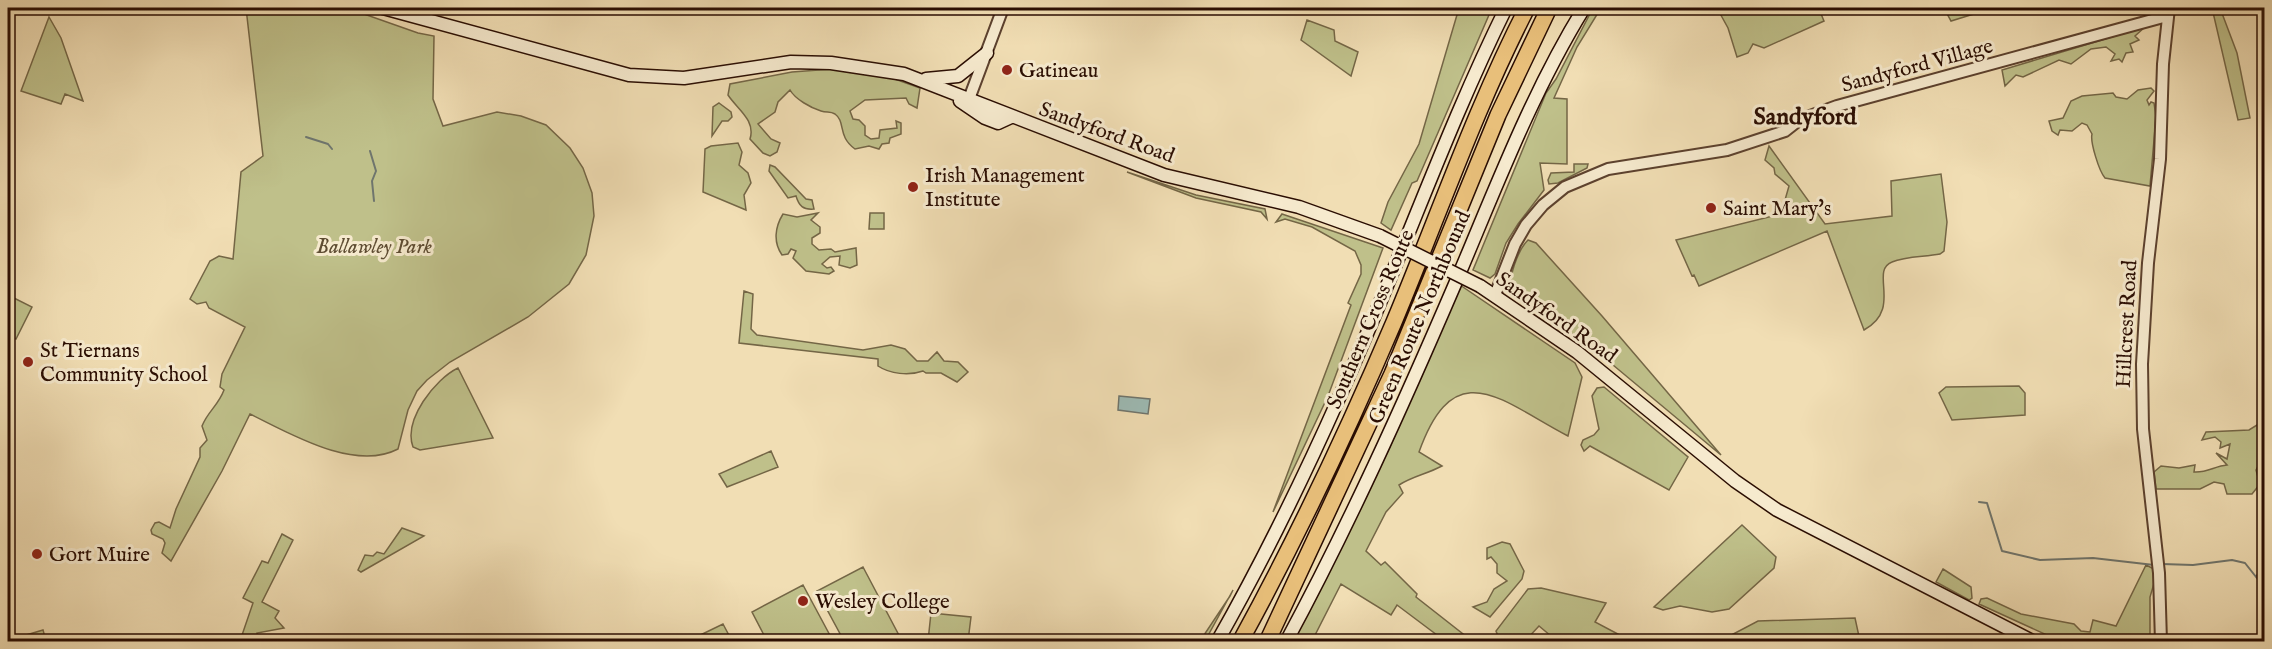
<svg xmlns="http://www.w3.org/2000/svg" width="2272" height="649" viewBox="0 0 2272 649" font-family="'IM FELL English',serif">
<rect width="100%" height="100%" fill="#f1deb4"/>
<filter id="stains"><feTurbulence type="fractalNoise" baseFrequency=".00333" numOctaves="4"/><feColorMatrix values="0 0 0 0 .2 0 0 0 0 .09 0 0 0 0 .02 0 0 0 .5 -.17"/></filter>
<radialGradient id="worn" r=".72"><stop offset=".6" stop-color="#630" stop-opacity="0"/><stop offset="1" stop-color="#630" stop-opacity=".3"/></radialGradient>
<path fill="#bfc08a" stroke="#746646" stroke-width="1.5" d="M246 8H347L418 33 434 36 433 99 443 126 497 112 521 116 546 125 570 148 583 168 592 193 594 216 586 255 569 284 528 317 450 362 427 380 417 391 408 410 398 449C354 472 289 433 250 414L222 471 171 561 162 553 165 543 163 539 152 534 151 530 155 523 159 522 170 528 176 509 200 457V448L207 440 202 426C208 411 218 406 224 390L220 387 222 374 245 327 209 308 206 302 197 304 190 299 210 261 219 256 233 259 241 172 263 156Z
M1459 8H1492L1417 181 1412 183 1391 230 1381 223 1388 202 1419 144Z
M1593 8H1601L1577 47 1554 98 1567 99V164L1540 163 1544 190 1518 224 1506 243 1495 274 1490 278 1473 270 1546 93 1556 79Z
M1717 8H1822L1819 9 1824 21 1764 48 1753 44 1748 53 1737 57 1728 28Z
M1944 8H1987V10L1951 21Z
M2212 8H2220L2237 53 2250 118 2238 120Z
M49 17 61 38 83 101 65 94 61 104 21 91Z
M1307 20 1334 30 1335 41 1358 52 1351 76 1301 40Z
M2145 27 2135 36 2139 40 2130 44 2133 52 2126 53 2122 62 2119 59 2111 61 2115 54 2106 47 2091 49 2071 64 2059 60 2023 77 2016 75 2005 86 2002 70Z
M832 69 892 78 920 88 917 108 909 104 906 98 865 100 850 111 853 119 859 120 865 126V135L871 139 879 138 880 130 897 128 896 121 901 123V134L890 138 889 143 882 144 879 149 869 146 855 149C837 136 846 122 835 114 830 111 827 113 821 111 811 108 795 99 790 90L778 102 775 112 758 124 771 139 780 143 777 152 770 156 763 153 750 139C756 120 737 109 728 95L730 84 792 72Z
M2151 88 2154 91 2147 100 2149 105 2151 102 2154 103 2156 117 2150 186 2105 178C2099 171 2090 142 2092 134L2087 125 2082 123 2072 131 2060 130 2058 135 2052 131 2049 121 2063 118 2071 101 2082 96 2113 93 2116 97 2127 99 2138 90Z
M719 103 731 112 732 117 728 121H722L712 136 713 107Z
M738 143 742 152 739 165 748 173 751 183 744 195 746 210 703 192 705 149 711 146Z
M1769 146 1825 224 1892 216 1891 181 1941 174 1947 222 1944 251 1940 254C1925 257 1906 256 1892 262 1869 271 1903 309 1864 330L1827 231 1699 286 1694 275 1692 276 1676 240 1781 214 1789 186 1775 174 1774 168 1765 160Z
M1574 164H1588L1587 168 1558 183 1549 184 1548 180 1551 173 1574 172Z
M770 165 775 167 806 199 812 200 814 209C803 210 799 206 796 196L788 198 769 171Z
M1127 172 1196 195 1265 209 1267 219 1261 212 1196 198Z
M818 213 811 220 820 227V233L812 238V244L819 250 831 249 835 252 856 248 857 265 850 268 839 265 840 256 830 257 822 264 827 268 831 267 834 271 829 274 806 271 793 258 796 251 791 249 788 254 782 255C773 242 775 227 783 214L797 217Z
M870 213H884V229H869Z
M1282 214 1383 248 1328 396 1273 512 1351 305 1348 303 1361 274V265L1355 251 1312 227 1285 219 1276 222Z
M1528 240 1536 243 1602 316 1721 455 1595 350 1513 292C1506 279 1519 249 1528 240Z
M1460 285 1575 363 1582 377 1568 436C1501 401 1455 352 1419 452L1442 466C1427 474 1413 476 1399 485L1403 493 1386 512 1366 551 1381 565 1385 562 1417 594 1416 597 1472 641H1445L1397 605 1391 615 1341 584 1312 641 1292 642 1389 449Z
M744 291 753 294 751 329 757 335 863 350 891 345 905 349 917 361H928L937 352 944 361 958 362 968 372 957 382 941 373H926L923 371C909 376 890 374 878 366V359L739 343Z
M8 295 32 307 16 339 8 335Z
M458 368 493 438 420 450 413 447C403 420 435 379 458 368Z
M2019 386 2025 393V415L1952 420 1939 393 1946 387Z
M1604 387 1688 457 1669 490 1590 446 1584 451 1581 445 1583 440 1594 435 1599 429 1592 396 1597 388Z
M2264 409V455L2256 470 2260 484 2252 494H2227L2224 484 2214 482 2200 489H2156L2154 472 2161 466 2179 468 2195 465 2194 472C2207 473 2215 466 2227 465L2216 453 2227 459 2230 444 2220 448 2221 442 2215 437 2202 440 2206 432 2249 430 2262 422Z
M771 451 778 467 727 487 719 474Z
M1742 525 1776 557 1774 568 1729 609 1712 612 1680 606 1663 610 1654 607Z
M402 528 424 536 361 572 358 570 365 555 373 556 377 552 384 554Z
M282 534 293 540 262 602 279 611 275 618 284 628 257 633 259 641H240L253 603 243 598 262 561 268 563Z
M1502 542 1510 544 1524 571 1522 579 1490 617 1473 607 1487 602 1494 589 1507 581 1497 573V564L1491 557 1487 559V548Z
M2146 565 2154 569 2155 580 2150 597V641H2060L1979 604 1981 599 1987 598 2021 614 2074 624 2081 631 2090 632 2093 620 2116 626Z
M863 567 902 641H844L817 591Z
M1943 569 1971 587 1972 598 1969 600 1936 582Z
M803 585 833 641H767L752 612Z
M1541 588 1606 603 1595 622 1631 641H1557L1539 626 1525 641H1500L1496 631 1528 589Z
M1233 590 1205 641H1200L1230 596Z
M931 613 971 617 968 641H928Z
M1855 618 1860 641H1720L1758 621Z
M723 624 732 641H688Z
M43 630 46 641H17L16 638Z"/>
<path fill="#9dbbb5" stroke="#6f756d" stroke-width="1.5" d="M1119 396 1150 399 1148 414 1118 410Z"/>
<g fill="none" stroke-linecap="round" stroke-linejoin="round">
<path stroke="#6f756d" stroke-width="2" d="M306 137 328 144 332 149
M370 151 376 171 372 181 374 201
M1979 502 1987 503 2002 551 2040 560 2093 558 2154 565
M2162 564 2193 565 2232 560 2245 563 2264 587
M2256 576 2264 570"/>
<defs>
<path id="tertiary" d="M969 99 1003 8
M1495 295 1515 244 1526 225 1543 205 1565 187 1608 169 1727 150 1785 131 1799 120 1837 106 2167 16
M2161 642 2159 573 2143 429 2142 364 2148 263 2160 159 2163 64 2169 8"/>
<path id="secondary" d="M383 8 629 75 684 78 791 62 831 63 904 74 1164 175 1299 207 1380 236
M926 79 958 76 987 53
M960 101 985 118 998 123 1011 117
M1480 286 1577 352 1735 481 1777 510 2034 642
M1217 642C1284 524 1340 401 1391 276 1428 186 1463 95 1506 8
M1286 642C1349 525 1403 405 1455 284 1495 190 1531 94 1584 8"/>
<path id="motorway" d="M1240 642C1297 538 1348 430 1394 322 1438 217 1475 109 1527 8
M1267 642 1392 374 1498 115 1549 8"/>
</defs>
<use href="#tertiary" stroke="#5c412e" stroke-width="14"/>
<use href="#secondary" stroke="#2a0d02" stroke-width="15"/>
<use href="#motorway" stroke="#2a0d02" stroke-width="18"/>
<use href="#tertiary" stroke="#f6eace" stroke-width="10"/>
<use href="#secondary" stroke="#f6eace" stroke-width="12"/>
<use href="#motorway" stroke="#e8bf7a" stroke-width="15"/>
<defs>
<path id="secondary-bridge" d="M1380 236 1480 286"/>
</defs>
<use href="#secondary-bridge" stroke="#2a0d02" stroke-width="15" stroke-linecap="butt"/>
<use href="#secondary-bridge" stroke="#f6eace" stroke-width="12"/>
</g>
<g fill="#8f2418" stroke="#f6eace" stroke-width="2">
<circle cx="1007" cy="70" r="6"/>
<circle cx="913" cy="187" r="6"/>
<circle cx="1711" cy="208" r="6"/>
<circle cx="28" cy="362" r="6"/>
<circle cx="37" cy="554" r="6"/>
<circle cx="803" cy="601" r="6"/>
</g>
<g text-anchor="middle" stroke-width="6" stroke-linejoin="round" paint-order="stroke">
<g font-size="21" fill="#2a0d02" stroke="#f6eace">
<text transform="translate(1917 65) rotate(-15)" y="7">Sandyford Village</text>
<text transform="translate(1107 132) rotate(20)" y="7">Sandyford Road</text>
<text transform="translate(1419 317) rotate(-67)" y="7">Green Route Northbound</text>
<text transform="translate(1557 317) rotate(35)" y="7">Sandyford Road</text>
<text transform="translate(1370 319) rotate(-67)" y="7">Southern Cross Route</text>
<text transform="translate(2126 324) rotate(-87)" y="7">Hillcrest Road</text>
</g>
<g font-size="21" fill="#2a0d02" stroke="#f6eace" text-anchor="start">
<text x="1019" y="77">Gatineau</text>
<text x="925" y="182">Irish Management<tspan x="925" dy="24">Institute</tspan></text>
<text x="1723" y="215">Saint Mary's</text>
<text x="40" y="357">St Tiernans<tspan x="40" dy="24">Community School</tspan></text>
<text x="49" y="561">Gort Muire</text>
<text x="815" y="608">Wesley College</text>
</g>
<g font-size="21" font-style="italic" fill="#5e4c32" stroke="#f6eace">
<text x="374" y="253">Ballawley Park</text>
</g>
<g font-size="24" font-weight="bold" fill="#2a0d02" stroke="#f6eace">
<text x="1805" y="124">Sandyford</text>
</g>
</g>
<rect width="2272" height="649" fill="none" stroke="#f1deb4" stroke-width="30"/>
<rect x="9" y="9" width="2254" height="631" fill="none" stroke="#2a0d02" stroke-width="3"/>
<rect x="15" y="15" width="2242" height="619" fill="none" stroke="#2a0d02" stroke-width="1.5"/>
<rect width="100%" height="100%" filter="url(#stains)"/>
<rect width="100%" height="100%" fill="url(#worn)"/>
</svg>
